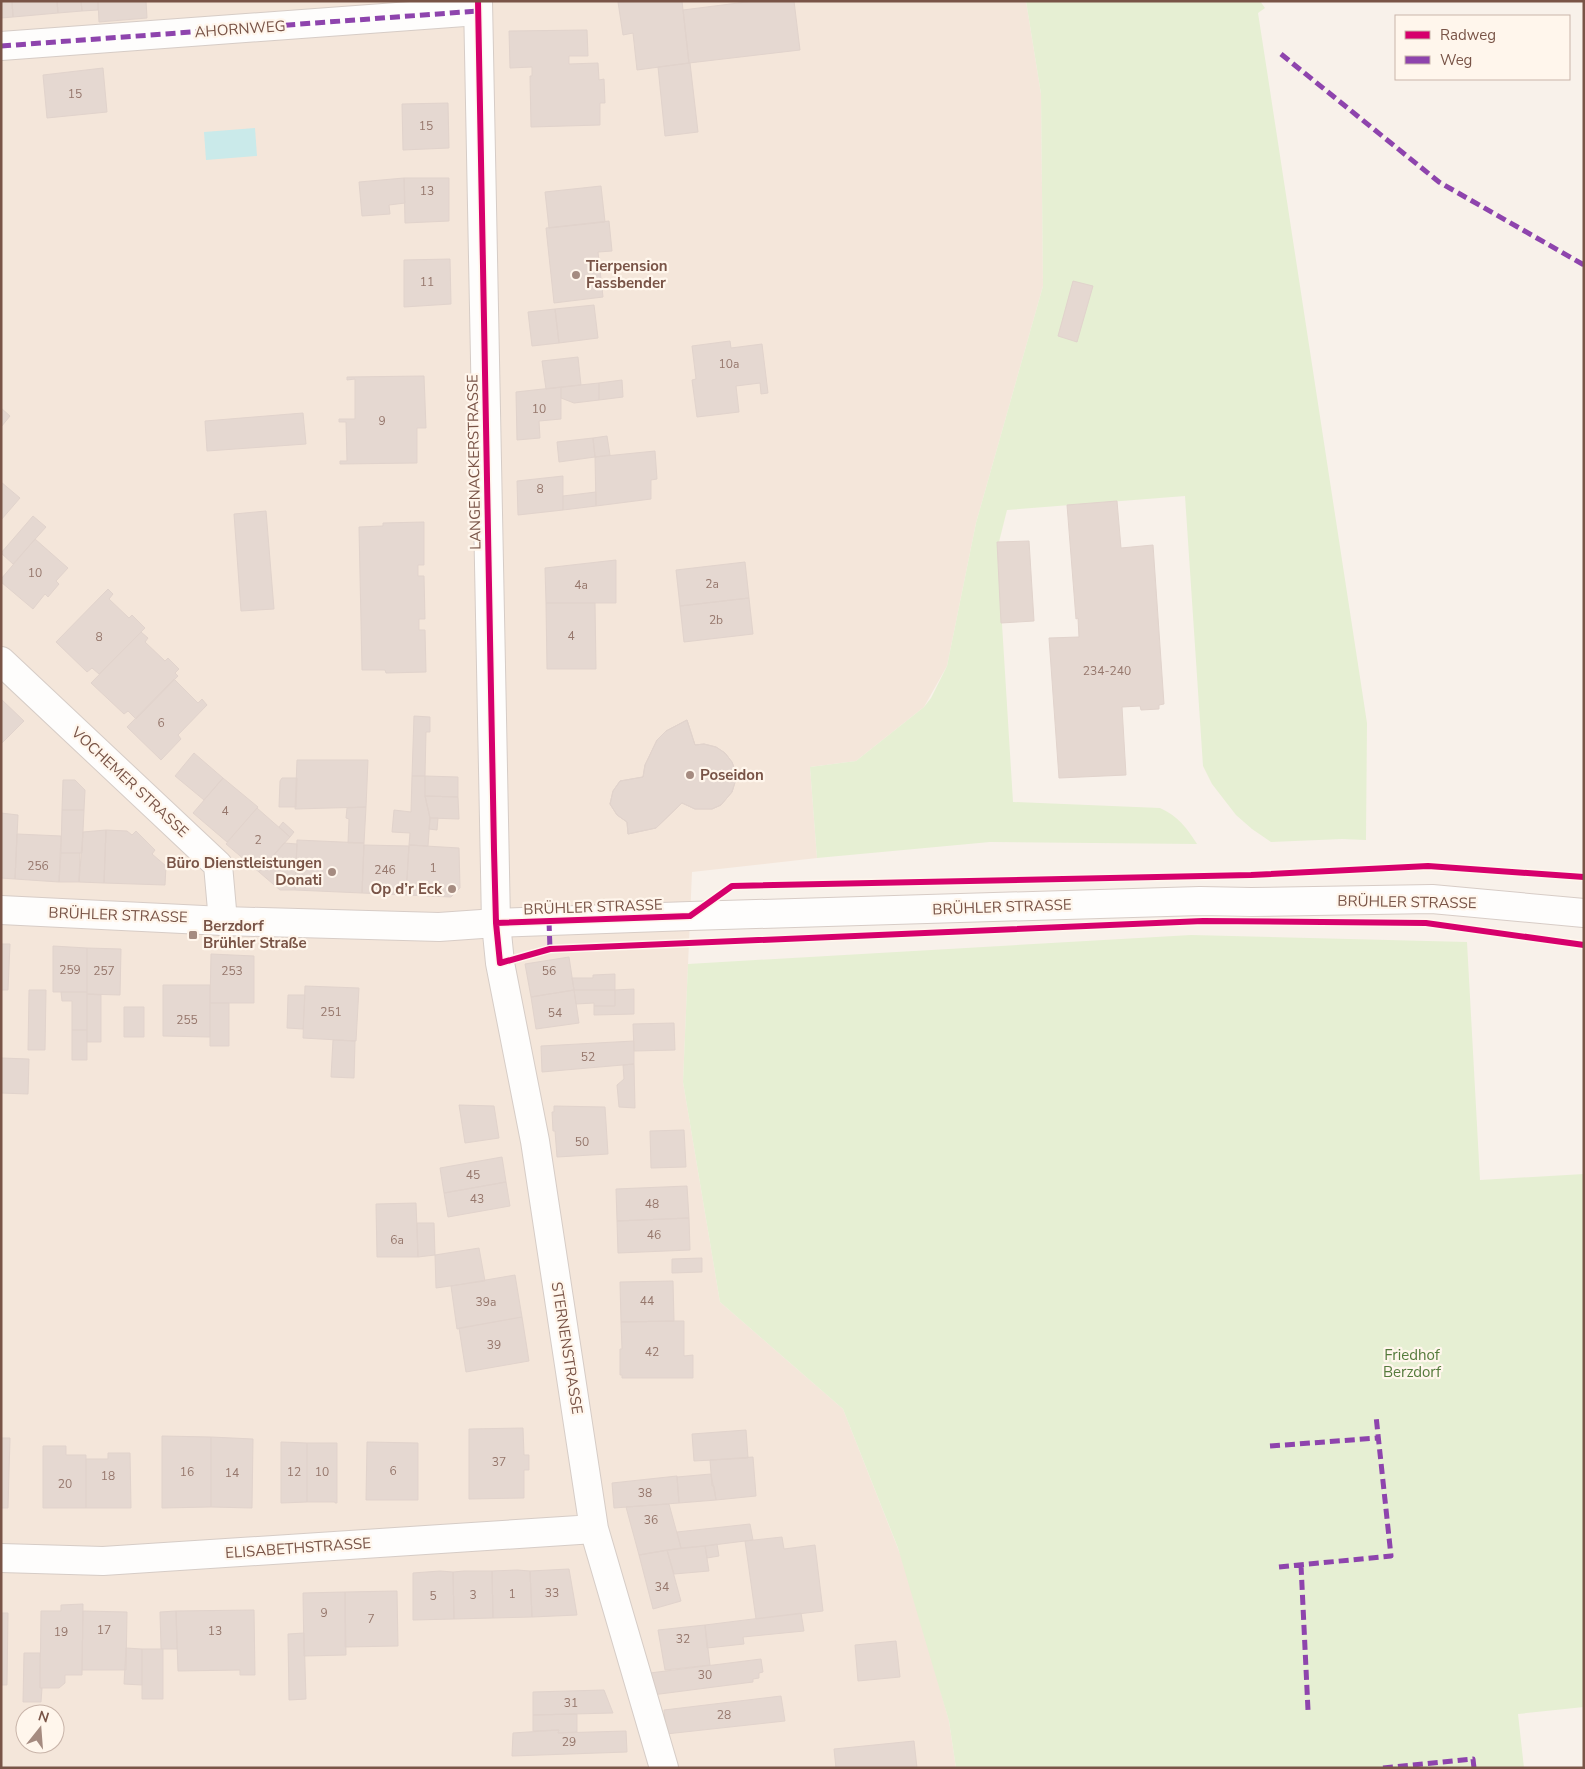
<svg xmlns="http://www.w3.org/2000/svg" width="1585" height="1769" viewBox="0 0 1585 1769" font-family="'Nunito Sans',sans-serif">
<rect width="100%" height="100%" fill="#f8f1ea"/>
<path fill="#f4e6da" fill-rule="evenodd" d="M1 1H1026L1041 94 1043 286 976 523 947 666 924 707 856 761 810 767 817 858 692 872 683 1082 720 1302 843 1409 908 1574 949 1721 956 1768H1ZM25 1714H55V1744H25Z"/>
<path fill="#e6efd3" d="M1026 1H1260L1265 8 1258 13 1267 71 1367 723 1366 840 1342 839 1271 842 1252 829 1236 815 1212 784 1203 766 1185 496 1007 510 999 542 997 543 1013 802 1160 808C1178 816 1187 828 1197 844L990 842 817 858 810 767 856 761 924 707 931 698 947 666 976 523 1043 286 1041 94Z
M1191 935 1467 942 1480 1180 1584 1174V1707L1518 1714 1524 1768H956L949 1721 898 1548 843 1409 720 1302 683 1082 688 964Z"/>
<path fill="#caeaea" d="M255 128 257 156 206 160 204 132Z"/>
<path fill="#e5d8d1" stroke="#e1d3cc" d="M1 1H12L13 17 1 18Z
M12 1H57L58 13 13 17Z
M57 1H81L82 11 58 13Z
M81 1H98V10L82 11Z
M98 1H146L147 18 99 22Z
M682 1 689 63 637 70 633 33 623 35 618 2Z
M754 1H794L800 50 689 63 683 10Z
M587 30 588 56H569V64L598 63 599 80 604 79 605 103H600V125L531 127 530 76H532V67L510 68 509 31Z
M690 63 698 132 665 136 658 67Z
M103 68 107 112 47 118 43 75Z
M448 103 449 148 403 150 402 104Z
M404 178H449V221L405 223Z
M404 178 405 203 389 205 390 214 362 216 359 182Z
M601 186 605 222 549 228 545 192Z
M609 221 612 251 598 252 603 297 554 303 546 228Z
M450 259 451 304 404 307V260Z
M1073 281 1093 286 1077 342 1058 336Z
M594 305 598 338 559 343 555 309Z
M555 309 559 343 532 346 528 312Z
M730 341 731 348 762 344 768 393 761 394 760 383 736 386 739 412 697 417 692 380 696 379 692 346Z
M578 357 581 385 546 389 542 361Z
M424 376 426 428H417V463L340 464V461H347L346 422H339V419H355V379L347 380V377Z
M622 380 623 397 599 400V383Z
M599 383V400L574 403 561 398V387Z
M561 387V419L539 421 540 438 517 440 516 392Z
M1 408 10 416 1 427Z
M303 413 306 444 207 451 205 421Z
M607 436 610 455 595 457 593 438Z
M593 438 595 457 559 462 557 442Z
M655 451 657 479 651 480V499L596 506 595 457Z
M563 476V510L518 515 517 481Z
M1 482 20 498 1 520Z
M596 492V506L563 510V496Z
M1117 501 1121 548 1153 545 1164 704 1159 705V709L1141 710 1140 706 1122 707 1126 775 1059 778 1049 638 1079 637 1078 618 1076 619 1067 505Z
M266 511 274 609 241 611 234 514Z
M33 516 46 527 13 564 1 553Z
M424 522V565H418V576H424L425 619H419V630H425L426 672 386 673 385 670H362L359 527 383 526V523Z
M35 539 68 568 56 581 59 584 48 597 45 594 33 609 1 582V579Z
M1029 541 1034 621 1001 623 997 542Z
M616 560V603H546L545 568Z
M745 562 749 598 680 606 676 570Z
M108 589 113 594 109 599 129 618 132 615 145 628 99 674 92 668 87 672 56 642Z
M749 598 753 634 684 642 680 606Z
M546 603H595L596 669H547Z
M141 632 148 638 145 642 165 661 168 658 179 669 175 673 178 676 136 719 128 711 124 714 91 683Z
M174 679 198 703 202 699 207 705 178 735 181 739 161 760 127 727Z
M1 699 24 721 1 744Z
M414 716 430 717V732H426L425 776H412Z
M687 720 695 745 704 744 716 747 725 753 732 762 736 773V779L732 792 721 805 712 809H695L682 803 656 828 628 834 627 822 617 815 610 804 613 791 620 781 643 777 645 765 657 740 666 731Z
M687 720 695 745 704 744 716 747 725 753 732 762 736 773V779L732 792 721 805 712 809H695L682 803 656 828 628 834 627 822 617 815 610 804 613 791 620 781 643 777 645 765 657 740 666 731Z
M194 753 223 778 204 800 175 776Z
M297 760H368L366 807 295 809Z
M412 776H425V796L430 818 428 846 409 845 410 833 392 832 394 810 411 812Z
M425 776 458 777V797L425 796Z
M223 778 258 807 227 842 193 813Z
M282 778H297L296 807H279L280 781Z
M63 780H75L85 790 84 810H62Z
M425 796 458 797 459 819 430 818Z
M366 807 364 843H348L349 819 346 818 347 808Z
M257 808 290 837 259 872 226 844Z
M62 810H84L82 853H61Z
M1 813 18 815 15 879 1 878Z
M430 818H438L437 830 429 829Z
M283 822 294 832 290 837 279 827Z
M106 830 127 831 132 835 136 831 155 850 152 854 166 866 165 885 104 883Z
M106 830 104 883 79 882 83 832Z
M17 834 61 836 59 882 15 879Z
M297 840 364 843 362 893 295 890Z
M284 843 297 844 295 890H280L259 872Z
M364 845 409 846 406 895 362 893Z
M409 845 459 848 460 888 451 897 406 895Z
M61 853H80L79 882H59Z
M1 944H10L8 990H1Z
M53 946 87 948V992H53Z
M87 948 121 949 120 995 87 994Z
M211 954 254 956V1003H210Z
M569 957 574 990 531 997 525 964Z
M615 974V990H574L572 978H593V975Z
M163 985H210V1037L163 1036Z
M305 986 359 988 356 1041 303 1038Z
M634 989V1014L594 1015V1006H615V990Z
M29 990H46L45 1050H28Z
M574 990 579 1023 536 1029 531 997Z
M574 990H615V1006H594V1003L576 1004Z
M61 992H87V1030H72V1001H62Z
M87 994 101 995V1042H87Z
M288 995H305L303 1029 287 1028Z
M210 1003H229V1046H210Z
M124 1007H144V1037H124Z
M674 1023 675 1050 634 1051 633 1024Z
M72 1030H87V1060H72Z
M333 1040 355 1041 354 1078 331 1077Z
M634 1041V1064L542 1072 541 1046Z
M1 1058 29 1059 28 1094 1 1093Z
M634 1064 635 1108 619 1107 617 1085 624 1079 623 1065Z
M459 1105 494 1106 499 1138 465 1143Z
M554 1106 605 1107 608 1154 557 1157 555 1131H553L552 1112H554Z
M684 1130 686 1167 651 1168 650 1131Z
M502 1157 506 1182 444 1193 440 1168Z
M506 1182 510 1206 448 1217 444 1193Z
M687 1186 689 1218 617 1221 616 1189Z
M416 1203 418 1257H377L376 1204Z
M689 1218 690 1250 618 1253 617 1221Z
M417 1223H434L435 1255 418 1257Z
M479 1248 485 1281 436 1288 435 1255Z
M702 1258V1272L672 1273V1259Z
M515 1275 522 1317 457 1329 451 1286Z
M673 1281 674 1321 621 1322 620 1282Z
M522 1317 529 1361 466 1372 459 1328Z
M674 1321H684V1356L693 1355V1378H622V1375H620V1349H622L621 1322Z
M523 1428 524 1455H529V1470H524V1498L469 1499V1429Z
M746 1430 748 1458 694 1461 692 1434Z
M162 1436 211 1437V1507L162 1508Z
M211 1437 253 1439 252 1508 211 1507Z
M1 1438H10L8 1508H1Z
M281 1442 307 1443V1502L281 1503Z
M367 1442 418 1443V1500H366Z
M307 1443H337V1503H335V1502H307Z
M43 1446H66V1455H86V1508H43Z
M108 1453H130L131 1508H86V1459H108Z
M753 1457 756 1496 716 1500 714 1486H712L710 1460Z
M711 1474 716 1500 679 1503 677 1477Z
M677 1476 679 1503 614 1508 612 1483Z
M669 1504 681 1548 639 1555 626 1507Z
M750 1524 753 1540 705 1546 681 1548 677 1532Z
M782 1537 784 1549 815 1545 823 1611 756 1619 745 1541Z
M717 1544 719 1556 707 1558 705 1546Z
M705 1546 709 1571 674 1574 667 1550Z
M667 1550 681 1601 653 1609 639 1555Z
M569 1569 577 1615 532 1617 530 1571Z
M517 1570 530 1571 532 1617 493 1618 492 1571Z
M440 1571 453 1572 454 1619 413 1620V1573Z
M464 1571H492L493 1618 454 1619 453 1572Z
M397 1591 398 1646 345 1647V1592Z
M345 1592 346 1655 304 1656 303 1593Z
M83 1604 82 1675H65V1683L59 1688H40L41 1611H61V1605Z
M254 1610 255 1675H240V1670L178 1671 176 1611Z
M83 1611 127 1612 126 1670H82Z
M176 1611 177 1649H161L160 1612Z
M1 1613H8L7 1685H1Z
M801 1613 804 1631 743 1637 744 1644 707 1648 705 1625Z
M705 1625 710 1665 665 1670 658 1630Z
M304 1633 306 1699 289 1700 288 1634Z
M896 1641 900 1677 858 1681 855 1645Z
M126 1648 142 1649V1685L124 1684Z
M142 1649H163V1699H142Z
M24 1653H40V1688H42L41 1702H23Z
M761 1659 763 1672 759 1673V1678L753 1679V1682L652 1695 650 1673Z
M604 1690 613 1713 533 1715V1692Z
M781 1696 785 1721 666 1734 664 1710Z
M577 1714V1732L558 1733 559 1730 533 1731V1715Z
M559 1730 558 1733 626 1731 627 1752 512 1756 513 1733Z
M914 1741 917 1768H836L834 1749Z"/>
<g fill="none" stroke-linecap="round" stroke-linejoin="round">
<defs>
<path id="minor" d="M1 46 478 11
M1 661 218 865 223 921
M496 923 500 963 535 1141 594 1529 664 1768
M1 1558 103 1561 594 1529"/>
<path id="tertiary" d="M478 1 496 923"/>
<path id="secondary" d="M1 910 223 921 439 927 496 923 690 916 1200 901 1251 902 1432 899 1584 913"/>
</defs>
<use href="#minor" stroke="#d6ccc6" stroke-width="30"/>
<use href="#tertiary" stroke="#d6ccc6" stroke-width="30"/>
<use href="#secondary" stroke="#d7ccc6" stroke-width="30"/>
<use href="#minor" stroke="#fefdfc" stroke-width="28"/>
<use href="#tertiary" stroke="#fefdfc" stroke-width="28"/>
<use href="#secondary" stroke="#fefdfc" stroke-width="28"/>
<path stroke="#8e44ad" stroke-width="5" stroke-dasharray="10 5" stroke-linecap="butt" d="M1 46 478 11
M1281 54 1439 182 1584 265
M549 921 550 949
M1270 1446 1378 1438
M1301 1565 1308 1710
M1279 1567 1391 1556 1376 1416
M1383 1768 1473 1759 1474 1768"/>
<defs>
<path id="cycleway" d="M478 1 494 850 496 923 500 963 550 949 1203 921 1426 923 1584 945
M496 923 690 916 732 886 1251 875 1428 866 1584 877"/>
</defs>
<use href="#cycleway" stroke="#fff6ec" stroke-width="9"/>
<use href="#cycleway" stroke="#d6006c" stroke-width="6"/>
</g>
<g fill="#a58b80" stroke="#fff6ec" stroke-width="2">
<circle cx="576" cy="275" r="5"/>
<circle cx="690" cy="775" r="5"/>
<circle cx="332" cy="872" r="5"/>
<circle cx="452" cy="889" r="5"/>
<rect x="188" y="930" width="10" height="10" rx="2.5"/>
</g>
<g text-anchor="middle" stroke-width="4.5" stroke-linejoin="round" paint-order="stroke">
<g font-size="12" fill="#96776c">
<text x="75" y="98">15</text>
<text x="426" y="130">15</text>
<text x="427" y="195">13</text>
<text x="427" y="286">11</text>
<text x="729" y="368">10a</text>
<text x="539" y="413">10</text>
<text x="382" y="425">9</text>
<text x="540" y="493">8</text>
<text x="35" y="577">10</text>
<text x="712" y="588">2a</text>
<text x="581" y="589">4a</text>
<text x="716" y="624">2b</text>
<text x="571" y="640">4</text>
<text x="99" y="641">8</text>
<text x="1107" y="675">234-240</text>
<text x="161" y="727">6</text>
<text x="225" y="815">4</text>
<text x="258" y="844">2</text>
<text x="38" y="870">256</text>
<text x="433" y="872">1</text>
<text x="385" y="874">246</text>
<text x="70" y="974">259</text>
<text x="104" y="975">257</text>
<text x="232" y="975">253</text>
<text x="549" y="975">56</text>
<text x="331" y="1016">251</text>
<text x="555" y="1017">54</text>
<text x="187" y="1024">255</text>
<text x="588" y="1061">52</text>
<text x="582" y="1146">50</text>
<text x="473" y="1179">45</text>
<text x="477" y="1203">43</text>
<text x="652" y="1208">48</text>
<text x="654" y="1239">46</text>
<text x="397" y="1244">6a</text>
<text x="647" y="1305">44</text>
<text x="486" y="1306">39a</text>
<text x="494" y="1349">39</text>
<text x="652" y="1356">42</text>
<text x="499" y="1466">37</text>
<text x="393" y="1475">6</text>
<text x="187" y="1476">16</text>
<text x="294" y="1476">12</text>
<text x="322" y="1476">10</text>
<text x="232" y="1477">14</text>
<text x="108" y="1480">18</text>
<text x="65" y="1488">20</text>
<text x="645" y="1497">38</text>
<text x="651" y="1524">36</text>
<text x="662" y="1591">34</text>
<text x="552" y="1597">33</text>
<text x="512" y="1598">1</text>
<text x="473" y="1599">3</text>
<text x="433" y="1600">5</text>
<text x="324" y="1617">9</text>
<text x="371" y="1623">7</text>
<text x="104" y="1634">17</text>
<text x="215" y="1635">13</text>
<text x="61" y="1636">19</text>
<text x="683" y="1643">32</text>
<text x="705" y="1679">30</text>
<text x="571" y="1707">31</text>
<text x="724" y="1719">28</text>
<text x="569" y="1746">29</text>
</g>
<g font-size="15" fill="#795447" stroke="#fff6ec">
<text transform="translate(240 29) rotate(-4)" y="5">AHORNWEG</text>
<text transform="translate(474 462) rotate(-91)" y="5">LANGENACKERSTRASSE</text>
<text transform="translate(130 782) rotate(43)" y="5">VOCHEMER STRASSE</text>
<text transform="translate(1407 902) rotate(1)" y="5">BRÜHLER STRASSE</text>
<text transform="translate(593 907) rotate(-2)" y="5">BRÜHLER STRASSE</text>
<text transform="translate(1002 907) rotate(-2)" y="5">BRÜHLER STRASSE</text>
<text transform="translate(118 915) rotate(2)" y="5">BRÜHLER STRASSE</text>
<text transform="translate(567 1348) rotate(81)" y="5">STERNENSTRASSE</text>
<text transform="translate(298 1548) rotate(-4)" y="5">ELISABETHSTRASSE</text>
</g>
<g font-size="15" font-weight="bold" fill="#795447" stroke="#fff6ec" text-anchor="start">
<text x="586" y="271">Tierpension<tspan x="586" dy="17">Fassbender</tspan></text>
<text x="700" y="780">Poseidon</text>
<text x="322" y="868" text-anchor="end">Büro Dienstleistungen<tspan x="322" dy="17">Donati</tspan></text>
<text x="442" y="894" text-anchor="end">Op d’r Eck</text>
<text x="203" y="931">Berzdorf<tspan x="203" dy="17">Brühler Straße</tspan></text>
</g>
<g font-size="15" fill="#547a3b" stroke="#fff6ec">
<text x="1412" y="1360">Friedhof<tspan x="1412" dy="17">Berzdorf</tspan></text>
</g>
</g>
<rect width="1585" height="1769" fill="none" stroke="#795447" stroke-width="5"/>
<rect x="1395" y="15" width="175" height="65" fill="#fff6ec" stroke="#c9b5aa"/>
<rect x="1405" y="31" width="25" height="8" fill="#d6006c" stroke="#c9b5aa"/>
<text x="1440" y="40" font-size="15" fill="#795447">Radweg</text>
<rect x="1405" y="56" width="25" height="8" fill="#8e44ad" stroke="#c9b5aa"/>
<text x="1440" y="65" font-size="15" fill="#795447">Weg</text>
<g transform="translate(40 1729) rotate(17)"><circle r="24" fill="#fff6ec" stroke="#c9b5aa"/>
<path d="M0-4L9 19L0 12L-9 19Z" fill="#a58b80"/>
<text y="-8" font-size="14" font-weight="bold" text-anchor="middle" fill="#795447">N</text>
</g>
</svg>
